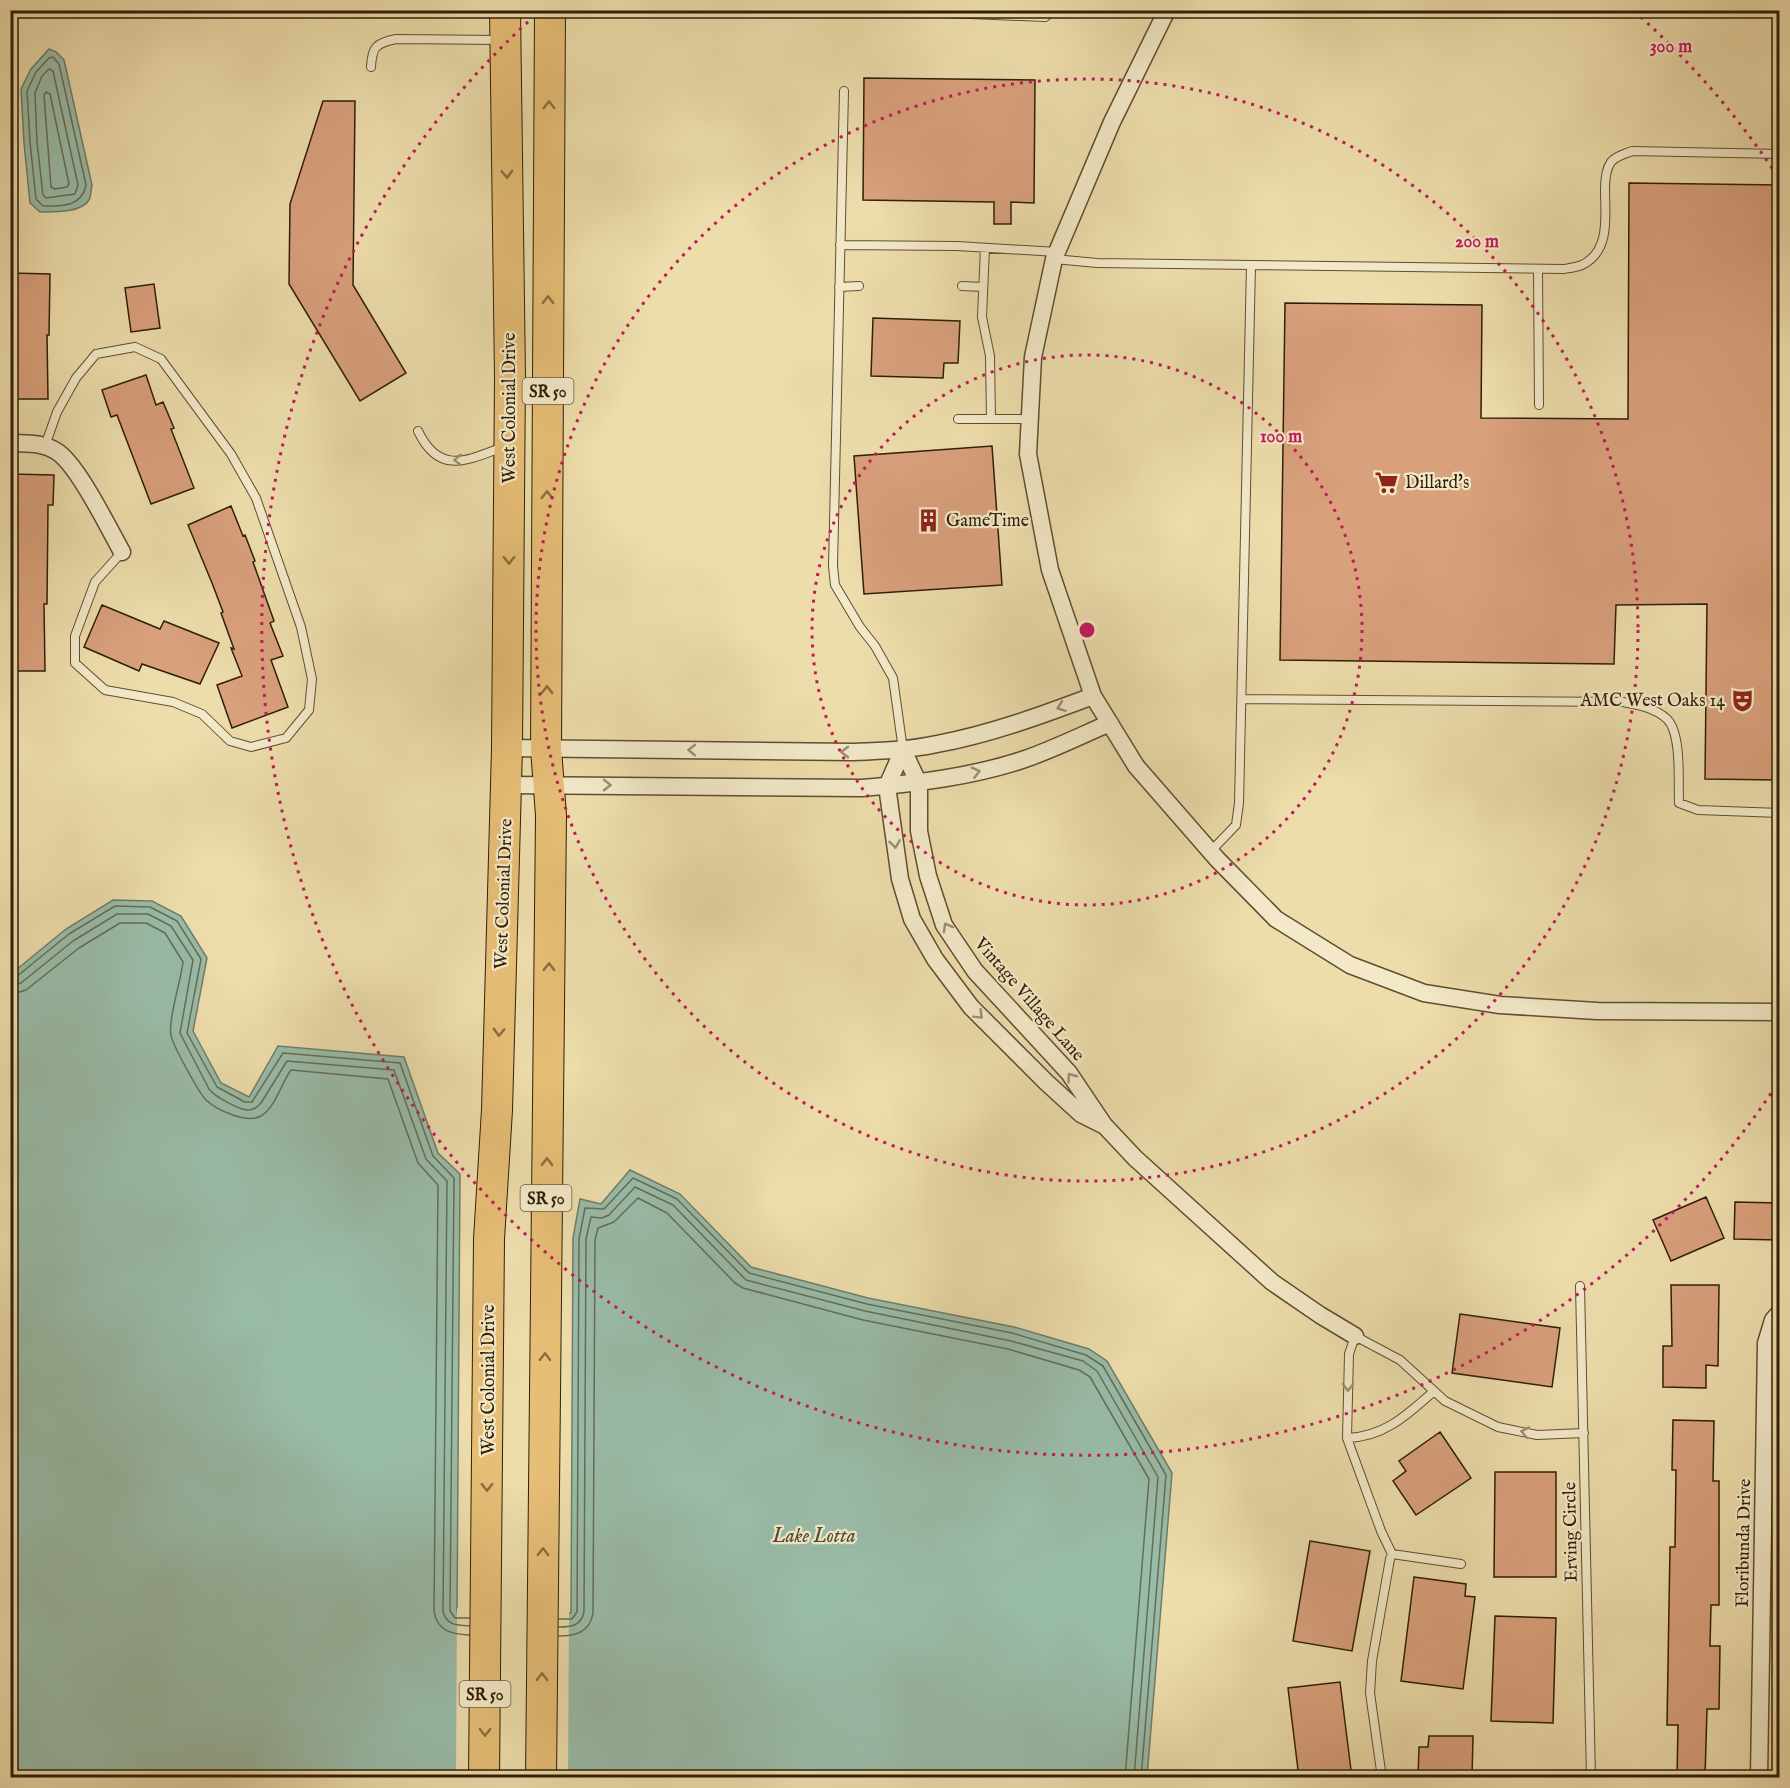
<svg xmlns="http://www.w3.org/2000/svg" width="1790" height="1788" viewBox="0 0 1790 1788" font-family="'IM FELL English',serif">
<rect width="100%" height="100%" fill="#edddab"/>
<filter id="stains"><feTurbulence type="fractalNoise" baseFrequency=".00333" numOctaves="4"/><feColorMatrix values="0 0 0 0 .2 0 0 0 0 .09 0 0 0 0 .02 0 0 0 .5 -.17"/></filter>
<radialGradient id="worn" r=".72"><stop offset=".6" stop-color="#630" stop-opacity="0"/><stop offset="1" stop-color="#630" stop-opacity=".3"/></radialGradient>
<path fill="#99bca9" stroke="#6f7d69" stroke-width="1.5" d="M49 49 56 52 64 60 92 185C91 189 91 196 89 200 81 213 54 212 40 212L30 203 24 143 21 89 31 69Z
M113 900 152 901 181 916 207 958 193 1031 221 1083 249 1097 278 1046 404 1057 438 1153 460 1174 457 1612 571 1613 573 1238 580 1199 601 1204 630 1170 680 1194 751 1267 868 1298 1014 1327 1089 1349 1107 1361 1172 1473 1147 1777 11 1778V974L66 929Z"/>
<path fill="#edddab" d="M457 1608 569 1609 568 1778 456 1777Z"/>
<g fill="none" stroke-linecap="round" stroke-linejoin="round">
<path stroke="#646d58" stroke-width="1.5" d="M49 58 53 57 59 64 86 185C82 207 62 206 43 206L36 199 30 142 27 91 36 72Z
M49 69 53 71 78 185 75 194 46 198 43 195 37 142 35 93 42 76Z
M46 92 50 94 69 184 67 187 55 189 51 187 44 95Z
M10 978 16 977 69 934 115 906 150 907 177 921 201 959 187 1033 217 1087 245 1102H252L283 1053 400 1063 433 1156 454 1178 450 1611 455 1618H469
M10 986 21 983 73 941 117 914H148L171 926 193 960 180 1033 209 1089C214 1096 239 1110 248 1110 254 1110 257 1107 261 1103L287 1061 394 1070 426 1159 447 1181 443 1611C446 1625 456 1625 469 1626
M10 995 26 990 79 948 120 923H146L165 933 183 962C181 981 168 1019 171 1035 172 1044 199 1093 206 1100 217 1110 246 1124 261 1116 276 1107 281 1083 291 1070L388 1079 418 1163 438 1185 434 1611C437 1631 451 1634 469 1635
M559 1619H572L577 1612 579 1239 585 1208 604 1209 633 1178 677 1199 749 1273 867 1304 1012 1333 1086 1355 1103 1366 1166 1475 1141 1778
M559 1627C571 1627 581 1626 584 1612L586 1239 591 1217 602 1218 609 1215 635 1187 673 1205 746 1280 865 1311 1011 1341 1083 1361 1097 1371 1158 1477 1134 1778
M559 1636C576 1636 590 1632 593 1613L595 1240 598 1228 614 1222 638 1198 667 1213 735 1283 743 1288 863 1320 1008 1349 1079 1370 1090 1377 1149 1479 1125 1778"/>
</g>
<path fill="#d8a07b" stroke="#2f1e08" stroke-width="1.5" d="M864 78 1035 80 1034 203 1011 202V224H994V202L863 200Z
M323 101H355L353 285 406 373 360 401 289 284 290 204Z
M1629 183 1779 185V780L1705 779 1707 604 1616 605 1614 664 1280 660 1285 303 1482 305 1481 418 1628 419Z
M10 273 50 274 49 335H47L48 399H10Z
M154 284 160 328 131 332 125 288Z
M873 318 960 321 958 363H944L943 378 871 376Z
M146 375 156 405 163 402 174 428 171 429 194 488 151 504 117 415 111 417 102 390Z
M992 446 1002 585 864 594 854 456Z
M10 474 54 475 53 505H48L47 604H44L45 671H10Z
M231 506 243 536 245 535 255 561 253 562 274 621 270 623 283 656 271 660 288 707 232 728 217 685 242 676 231 648 234 649 221 613 223 612 212 583 188 525Z
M102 605 160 629 164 621 219 643 200 684 142 664 139 671 84 647Z
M1706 1197 1724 1238 1671 1261 1653 1220Z
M1735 1202 1779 1203V1240L1734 1239Z
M1671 1285H1719L1718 1366 1706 1365V1388L1663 1387V1346H1672Z
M1460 1314 1560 1328 1552 1387 1452 1373Z
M1673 1420 1714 1421 1713 1481H1719V1605H1711L1710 1646H1720L1719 1709H1707L1705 1778H1677L1678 1725H1667L1670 1547H1675L1676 1470H1672Z
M1440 1432 1471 1478 1416 1515 1393 1481 1406 1471 1399 1461Z
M1495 1472H1556V1577H1494Z
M1310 1541 1370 1551 1352 1651 1293 1641Z
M1414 1577 1466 1584 1465 1596 1475 1597 1463 1689 1401 1681Z
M1495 1616 1556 1618 1553 1723 1491 1721Z
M1340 1682 1352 1778H1299L1288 1688Z
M1429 1736H1473L1472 1778H1418L1419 1747H1428Z"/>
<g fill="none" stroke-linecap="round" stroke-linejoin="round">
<defs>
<path id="lane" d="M874 10 1045 17 1054 10
M371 67C372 47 376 43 396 39L501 40
M844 91 833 566 835 585 860 627 875 646 893 678 903 750
M840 245 957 246 1057 252
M985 248 982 317 990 356 991 419
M1054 259 1097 263 1564 269C1570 268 1577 267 1582 265 1611 251 1605 215 1605 189 1605 180 1606 169 1611 162 1616 156 1625 154 1632 151L1780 154
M1538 269 1539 405
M962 286 983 287
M839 287 859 286
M958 419H1030
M418 431C439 475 466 461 503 447
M45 446 57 412 76 378 96 354 135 347 161 359 231 454 256 498 301 627 312 679 309 710 286 738 251 747 230 741 202 714 173 702 105 690 75 663V636L95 582 122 552
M1242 699 1623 702C1639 705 1655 708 1667 719 1682 734 1678 782 1679 803L1698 810 1780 813
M1211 851 1236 825 1239 803 1251 265
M1580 1286 1591 1778
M1347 1438C1384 1437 1407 1415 1434 1391
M1392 1554 1461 1564
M1382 1778 1370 1693 1372 1661 1390 1559 1392 1554 1381 1531 1347 1438 1349 1354 1355 1336 1400 1360 1445 1401 1498 1427 1537 1435 1584 1433"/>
<path id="street" d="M1167 10 1112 122 1054 259 1033 357 1028 454 1050 570 1093 696 1136 766 1217 859 1276 919 1350 965 1424 993 1500 1005 1597 1011 1780 1012
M10 443C26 444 42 442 56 451 77 463 109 529 122 552
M507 748 853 752C881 751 909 750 937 744 991 734 1042 715 1093 696
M903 750 919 784V831L928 876 944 925 975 971 1069 1073 1104 1125 1135 1158 1272 1282 1320 1315 1355 1336
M903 750 887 786 900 879 912 919 935 959 971 1007 1046 1082 1081 1114 1103 1125
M506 785 862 788C917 783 972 777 1025 759 1054 749 1082 735 1110 723
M1759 1778 1766 1343 1773 1320 1780 1312"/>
<path id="highway" d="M484 1778 489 1239 497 1110 507 748 510 376 505 10
M541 1778 551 815 546 749 550 10"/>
</defs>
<use href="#lane" stroke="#5e4e31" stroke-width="10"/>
<use href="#street" stroke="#5e4e31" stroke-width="19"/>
<use href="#highway" stroke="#2f1e08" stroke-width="32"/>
<use href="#lane" stroke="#f3e9c8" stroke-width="8"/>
<use href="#street" stroke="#f3e9c8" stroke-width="16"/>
<use href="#highway" stroke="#e6be76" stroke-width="30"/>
</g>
<defs><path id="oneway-chevron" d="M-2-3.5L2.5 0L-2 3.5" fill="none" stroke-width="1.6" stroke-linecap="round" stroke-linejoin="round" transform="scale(1.5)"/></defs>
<g stroke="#8a6e3f">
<use href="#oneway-chevron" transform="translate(549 105) rotate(-90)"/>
<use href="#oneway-chevron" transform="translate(507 174) rotate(88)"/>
<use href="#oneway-chevron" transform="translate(548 300) rotate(-90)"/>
<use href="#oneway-chevron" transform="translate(547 495) rotate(-90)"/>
<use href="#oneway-chevron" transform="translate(509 560) rotate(90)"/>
<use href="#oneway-chevron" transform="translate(547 690) rotate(-90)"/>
<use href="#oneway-chevron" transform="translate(549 967) rotate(-89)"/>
<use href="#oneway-chevron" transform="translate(499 1032) rotate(92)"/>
<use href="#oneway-chevron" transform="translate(547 1162) rotate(-89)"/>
<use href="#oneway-chevron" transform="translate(545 1357) rotate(-89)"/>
<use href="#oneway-chevron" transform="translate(487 1487) rotate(90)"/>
<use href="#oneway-chevron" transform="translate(543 1552) rotate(-89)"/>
<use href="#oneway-chevron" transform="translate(542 1677) rotate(-89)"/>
<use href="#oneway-chevron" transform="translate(485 1732) rotate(91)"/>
</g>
<g stroke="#9b8e72">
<use href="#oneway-chevron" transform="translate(458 460) rotate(178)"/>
<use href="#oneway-chevron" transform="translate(1061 707) rotate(160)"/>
<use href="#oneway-chevron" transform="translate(692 750) rotate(-179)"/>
<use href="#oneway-chevron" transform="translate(845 752) rotate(-180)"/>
<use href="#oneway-chevron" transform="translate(976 772) rotate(-14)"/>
<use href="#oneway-chevron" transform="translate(607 785) rotate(1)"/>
<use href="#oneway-chevron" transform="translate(895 844) rotate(82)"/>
<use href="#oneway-chevron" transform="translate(947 927) rotate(-119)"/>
<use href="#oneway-chevron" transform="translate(979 1015) rotate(45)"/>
<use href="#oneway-chevron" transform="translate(1071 1077) rotate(-127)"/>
<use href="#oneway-chevron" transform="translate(1348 1387) rotate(91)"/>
<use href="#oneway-chevron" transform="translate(1525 1432) rotate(-169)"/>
</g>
<g fill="none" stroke="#c2185b" stroke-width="3" stroke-dasharray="3 6">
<circle cx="1087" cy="630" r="275"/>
<circle cx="1087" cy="630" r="551"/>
<path d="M1776 1086A826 826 0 1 1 540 11M1634 11A826 826 0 0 1 1776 174"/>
</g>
<defs>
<symbol id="supermarket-bare" viewBox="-9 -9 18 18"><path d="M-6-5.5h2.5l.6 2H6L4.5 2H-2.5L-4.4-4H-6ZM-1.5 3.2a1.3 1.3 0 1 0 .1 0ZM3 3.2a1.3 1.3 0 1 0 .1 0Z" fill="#8f2418" stroke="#f3e9c8" stroke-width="2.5" paint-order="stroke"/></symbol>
<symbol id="building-bare" viewBox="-9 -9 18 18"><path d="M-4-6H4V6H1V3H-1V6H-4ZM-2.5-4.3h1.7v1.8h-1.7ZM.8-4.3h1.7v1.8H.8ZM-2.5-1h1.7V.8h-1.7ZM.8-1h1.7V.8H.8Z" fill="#8f2418" stroke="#f3e9c8" stroke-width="2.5" paint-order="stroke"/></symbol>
<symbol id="theatre-bare" viewBox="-9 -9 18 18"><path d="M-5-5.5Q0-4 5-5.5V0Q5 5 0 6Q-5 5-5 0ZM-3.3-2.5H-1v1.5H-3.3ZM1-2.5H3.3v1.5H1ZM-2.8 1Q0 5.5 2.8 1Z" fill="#8f2418" stroke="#f3e9c8" stroke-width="2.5" paint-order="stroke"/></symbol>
</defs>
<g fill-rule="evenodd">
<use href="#supermarket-bare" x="1370" y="466" width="33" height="33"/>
<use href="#building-bare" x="912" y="504" width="33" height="33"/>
<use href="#theatre-bare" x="1726" y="684" width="33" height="33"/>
</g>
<g text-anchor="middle" stroke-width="4.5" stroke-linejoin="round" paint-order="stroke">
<g fill="#f3e9c8" stroke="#6a5b42" stroke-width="1.5">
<rect x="522.5" y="378" width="51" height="26" rx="4.5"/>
<rect x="520.5" y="1185" width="51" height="26" rx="4.5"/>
<rect x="459.5" y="1681" width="51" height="26" rx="4.5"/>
</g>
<g font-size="16" font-weight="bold" fill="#2f1e08">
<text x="548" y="397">SR 50</text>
<text x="546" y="1204">SR 50</text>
<text x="485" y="1700">SR 50</text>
</g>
<g font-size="18" fill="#2f1e08" stroke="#f3e9c8">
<text transform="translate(509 408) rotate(-90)" y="6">West Colonial Drive</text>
<text transform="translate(503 894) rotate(-88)" y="6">West Colonial Drive</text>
<text transform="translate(1030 999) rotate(49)" y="6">Vintage Village Lane</text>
<text transform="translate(488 1380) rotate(-90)" y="6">West Colonial Drive</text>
<text transform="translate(1570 1532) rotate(-91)" y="6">Erving Circle</text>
<text transform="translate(1743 1543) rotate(-89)" y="6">Floribunda Drive</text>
</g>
<g font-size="18" fill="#2f1e08" stroke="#f3e9c8" text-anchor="start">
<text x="1405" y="488">Dillard's</text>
<text x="946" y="526">GameTime</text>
<text x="1725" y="706" text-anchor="end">AMC West Oaks 14</text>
</g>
<g font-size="20" font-style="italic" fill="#4f4d38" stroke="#f3e9c8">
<text x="814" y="1542">Lake Lotta</text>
</g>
</g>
<circle cx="1087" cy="630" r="9" fill="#c2185b" stroke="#f3e9c8" stroke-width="3"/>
<g font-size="18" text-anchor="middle" font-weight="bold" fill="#c2185b" stroke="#f3e9c8" stroke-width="4.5" stroke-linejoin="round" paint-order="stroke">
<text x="1671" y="52">300 m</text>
<text x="1477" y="247">200 m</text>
<text x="1281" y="442">100 m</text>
</g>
<rect width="1790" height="1788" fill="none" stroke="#edddab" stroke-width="36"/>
<rect x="12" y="12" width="1766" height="1764" fill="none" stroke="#2f1e08" stroke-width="3"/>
<rect x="18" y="18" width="1754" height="1752" fill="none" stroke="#2f1e08" stroke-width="1.5"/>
<rect width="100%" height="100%" filter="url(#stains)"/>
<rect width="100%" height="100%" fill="url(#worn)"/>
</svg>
